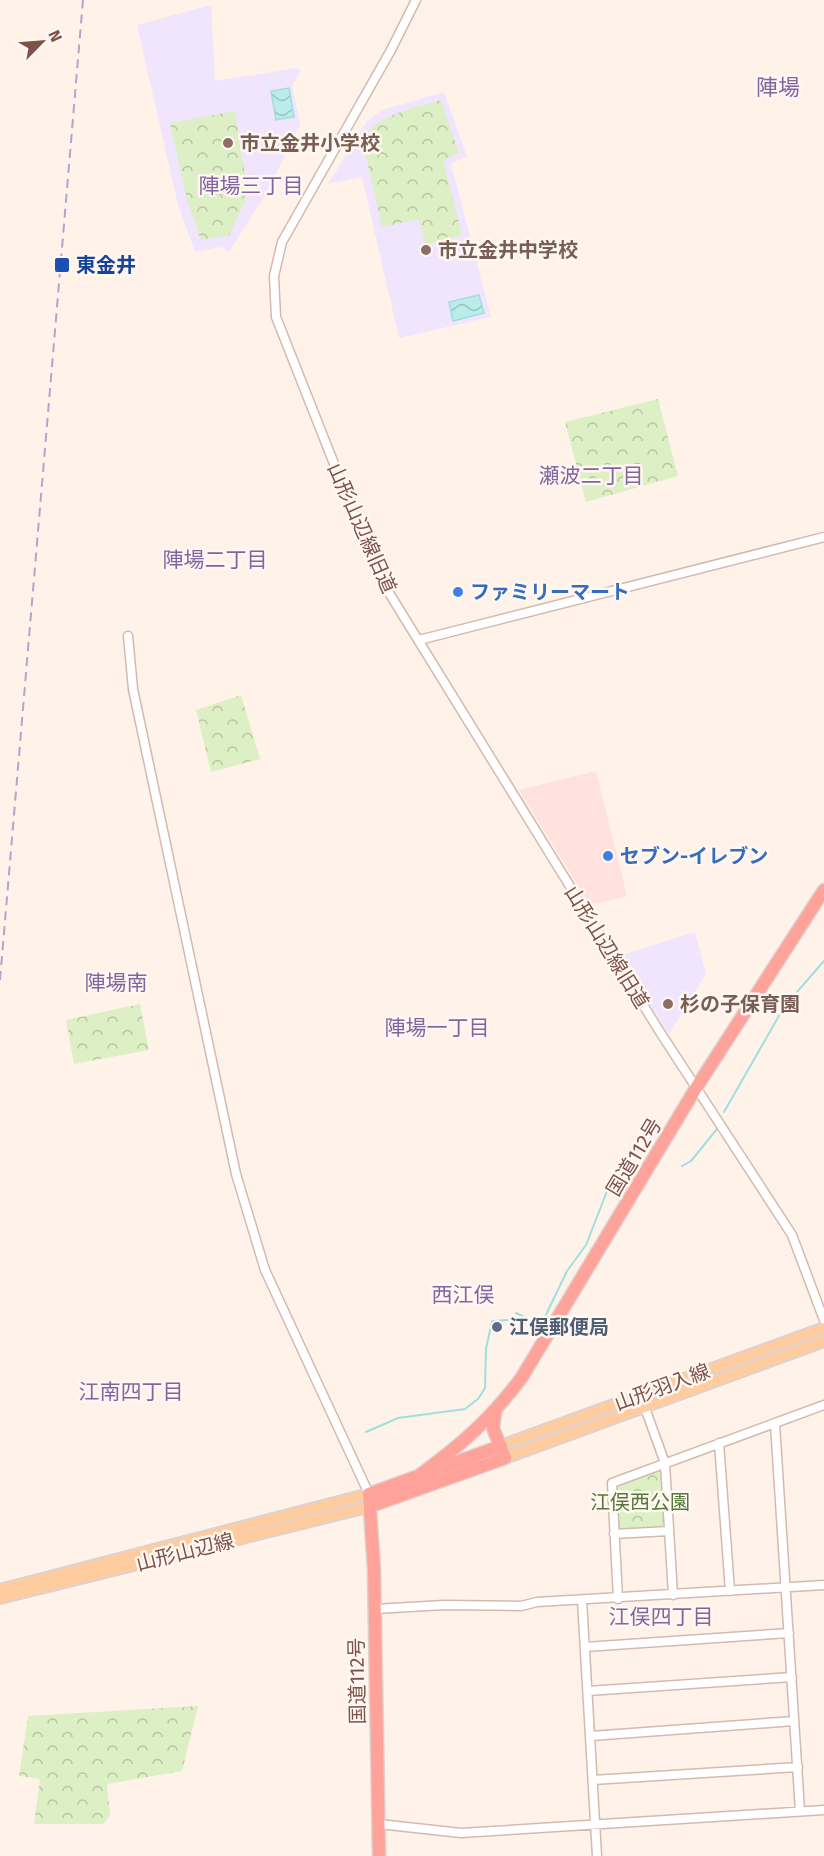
<svg xmlns="http://www.w3.org/2000/svg" width="824" height="1856" viewBox="0 0 824 1856" font-family="'Fira Sans','Noto Sans JP',sans-serif">
<defs>
<pattern id="park-crowns" width="20" height="18" patternUnits="userSpaceOnUse" patternTransform="scale(1.5)"><rect width="20" height="18" fill="#ddefc5"/><path d="M2 6a3 3 0 1 1 6 0M12 15a3 3 0 1 1 6 0" fill="none" stroke="#b8c4a2"/></pattern>
<pattern id="water-waves" width="16" height="10" patternUnits="userSpaceOnUse" patternTransform="scale(1.5)"><rect width="16" height="10" fill="#baecea"/><path d="M0 5q4-4 8 0t8 0" fill="none" stroke="#9cc2c0"/></pattern>
</defs>
<rect width="100%" height="100%" fill="#fff3e9"/>
<path fill="#ffe1dd" d="M596 771 627 896 590 905 519 790Z"/>
<path fill="#f0e5fc" d="M211 5 215 81 296 68 301 70 292 86 300 124 267 192 229 252 221 247 195 252 178 205 137 25Z
M444 92 467 156 451 164 491 317 399 338 362 177 328 184 367 121 382 110Z
M695 932 706 974 669 1034 619 956Z"/>
<path fill="url(#park-crowns)" d="M441 100 459 153 443 160 462 235 425 245 419 219 382 227 362 139C381 113 411 109 441 100Z
M235 111 248 193 230 235 201 240 187 200 170 123Z
M658 399 678 476 586 502 565 422Z
M241 695 260 759 211 772 196 710Z
M140 1004 149 1050 74 1064 66 1020Z
M665 1463 669 1531 614 1534 612 1483Z
M198 1706 182 1771 107 1784 110 1816 103 1824H34L40 1779 19 1776 28 1716Z"/>
<path fill="url(#water-waves)" stroke="#9fdfde" stroke-width="1.5" d="M289 88 294 117 276 120 271 91Z
M479 295 484 313 453 321 449 302Z"/>
<g fill="none" stroke-linecap="round" stroke-linejoin="round">
<path stroke="#9fdfde" stroke-width="2" d="M724 1112 784 1007 824 961
M682 1166 691 1161 717 1129
M618 1174 622 1168 641 1166
M516 1313 541 1325 567 1271 586 1245 611 1181
M366 1432 398 1418 465 1409 478 1399 485 1388 486 1349 492 1321 508 1320"/>
<defs>
<path id="minor" d="M416 0 391 50 282 242 274 276 276 317 378 575 658 1029 792 1235 824 1320
M128 636 133 689 236 1174 265 1270 369 1494
M419 640 824 537
M645 1408 665 1463 673 1595
M775 1424 800 1811
M719 1443 730 1591
M614 1534 669 1531
M618 1599 612 1483 824 1405
M582 1600 597 1856
M375 1609 444 1605 521 1606 537 1602 824 1585
M585 1647 789 1633
M588 1691 792 1677
M591 1736 794 1721
M593 1780 798 1767
M379 1824 461 1833 824 1810"/>
<path id="major" d="M501 1446 824 1328
M505 1458 824 1341
M0 1590 369 1494
M0 1598 371 1506"/>
<path id="highway" d="M417 1477C460 1446 490 1420 522 1377L696 1088 824 890
M371 1506 505 1458 493 1428 495 1413
M379 1856 374 1569 369 1494 501 1446"/>
</defs>
<use href="#minor" stroke="#d5b9af" stroke-width="11"/>
<use href="#major" stroke="#ddd2cf" stroke-width="14"/>
<use href="#highway" stroke="#ddd2cf" stroke-width="15"/>
<use href="#minor" stroke="#fff" stroke-width="8"/>
<use href="#major" stroke="#ffcca0" stroke-width="10"/>
<use href="#highway" stroke="#ffa39a" stroke-width="12"/>
<path stroke="#b3a4cc" stroke-width="2" stroke-dasharray="9 6" stroke-linecap="butt" d="M0 980 83 0"/>
</g>
<g fill="#8d6e63" stroke="#fff8f2" stroke-width="2">
<circle cx="228" cy="143" r="6"/>
<circle cx="426" cy="250" r="6"/>
<circle cx="668" cy="1004" r="6"/>
</g>
<rect fill="#1a4fb4" stroke="#fff8f2" stroke-width="2" x="54" y="257" width="16" height="16" rx="3"/>
<g fill="#3f7fe0" stroke="#fff8f2" stroke-width="2">
<circle cx="458" cy="592" r="6"/>
<circle cx="608" cy="856" r="6"/>
</g>
<circle fill="#5c6f8a" stroke="#fff8f2" stroke-width="2" cx="497" cy="1327" r="6"/>
<g text-anchor="middle" stroke-width="5" stroke-linejoin="round" paint-order="stroke">
<g font-size="20" font-weight="bold" fill="#785e54" stroke="#fff8f2" text-anchor="start">
<text x="240" y="150">市立金井小学校</text>
<text x="438" y="257">市立金井中学校</text>
<text x="680" y="1011">杉の子保育園</text>
</g>
<g font-size="20" font-weight="bold" fill="#164399" stroke="#fff8f2" text-anchor="start">
<text x="76" y="272">東金井</text>
</g>
<g font-size="20" fill="#7e5248" stroke="#fff8f2">
<text transform="translate(362 528) rotate(66)" y="7">山形山辺線旧道</text>
<text transform="translate(607 947) rotate(58)" y="7">山形山辺線旧道</text>
<text transform="translate(634 1157) rotate(-59)" y="7">国道112号</text>
<text transform="translate(662 1387) rotate(-20)" y="7">山形羽入線</text>
<text transform="translate(185 1552) rotate(-14)" y="7">山形山辺線</text>
<text transform="translate(357 1681) rotate(-91)" y="7">国道112号</text>
</g>
<g font-size="20" font-weight="bold" fill="#366cbe" stroke="#fff8f2" text-anchor="start">
<text x="470" y="599">ファミリーマート</text>
<text x="620" y="863">セブン-イレブン</text>
</g>
<g font-size="20" font-weight="bold" fill="#4e5e75" stroke="#fff8f2" text-anchor="start">
<text x="509" y="1334">江俣郵便局</text>
</g>
<g font-size="20" fill="#577739" stroke="#fff8f2">
<text x="640" y="1509">江俣西公園</text>
</g>
<g font-size="21" fill="#8265a0" stroke="#fff8f2">
<text x="251" y="193">陣場三丁目</text>
<text x="591" y="483">瀬波二丁目</text>
<text x="215" y="567">陣場二丁目</text>
<text x="116" y="990">陣場南</text>
<text x="437" y="1035">陣場一丁目</text>
<text x="463" y="1302">西江俣</text>
<text x="131" y="1399">江南四丁目</text>
<text x="661" y="1624">江俣四丁目</text>
</g>
<g font-size="22" fill="#8265a0" stroke="#fff8f2">
<text x="778" y="95">陣場</text>
</g>
</g>
<g transform="translate(42 42) rotate(65)" stroke="#fff8f2" stroke-width="4.5" paint-order="stroke">
<path d="M0-4.5L10 22L0 15L-10 22Z" fill="#7e5248"/>
<text y="-9" font-size="16" font-weight="bold" text-anchor="middle" fill="#7e5248">N</text>
</g>
</svg>
